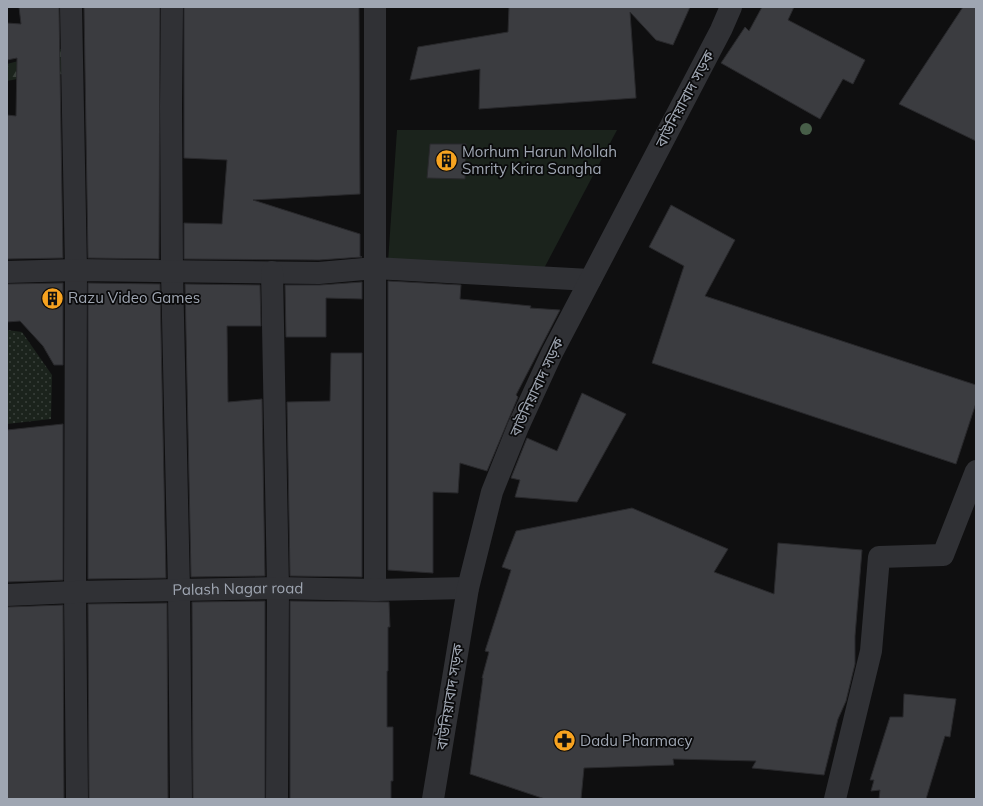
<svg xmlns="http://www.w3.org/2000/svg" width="983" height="806" viewBox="0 0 983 806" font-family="Mulish,'Noto Sans Bengali',sans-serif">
<defs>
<pattern id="forest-firs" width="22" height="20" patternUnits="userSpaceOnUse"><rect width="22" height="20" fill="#1b231c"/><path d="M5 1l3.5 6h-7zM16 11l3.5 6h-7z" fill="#39403b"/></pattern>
<pattern id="park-dots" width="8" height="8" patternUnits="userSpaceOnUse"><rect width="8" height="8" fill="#1b231c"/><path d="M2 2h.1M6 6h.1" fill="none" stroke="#39403b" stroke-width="1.8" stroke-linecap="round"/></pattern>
</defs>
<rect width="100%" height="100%" fill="#0f0f10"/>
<path fill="#1b231c" d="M397 130H617L540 276 388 262Z"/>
<path fill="url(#forest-firs)" d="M62 48 66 74 38 75 7 81V64L22 60 41 62Z"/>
<path fill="url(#park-dots)" d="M7 330 22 332 52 375 51 419 7 424Z"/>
<path fill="#3b3c40" stroke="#29292c" d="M19 7H59L63 258 7 259V115L16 116 17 58 7 60V23L21 24Z
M84 7H160L159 259 88 258Z
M184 7H359L360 194 253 200 360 234V256L362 257 319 260 184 259V223L222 224 227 160 184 158Z
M509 7H690L673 45 656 40 630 12 636 98 479 109 480 69 410 80 418 47 508 32Z
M762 7H794L788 20 865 60 853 84 843 79 820 119 721 63 745 27 749 31Z
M963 7H976V141L899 104Z
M430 144H466L465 179 427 178Z
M671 205 735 240 705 296 976 385V403L956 464 652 363 684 266 649 247Z
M388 281 461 285 460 299 531 306 530 308 560 310 516 395 518 397 487 471 460 463 458 493 433 492V573L388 570Z
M362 282V299L326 298V337H286L285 285H320Z
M63 283V365H54L43 346 20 321 7 322V284Z
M88 283 160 284 166 578 88 579Z
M185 284 260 285 261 326H227L228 402 262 399 265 576 191 577Z
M331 353H362V577L290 576 287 402 330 401Z
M582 393 626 414 577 502 515 497 520 480 511 478 527 438 557 451Z
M63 424V580L7 582V430Z
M632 508 728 549 714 572 774 594 778 543 862 550 855 636V664L846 701 838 719 824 775 752 768 756 761 673 759 674 765 584 768 581 799H545L470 774 483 678H482L489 652 485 651 511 570 502 567 516 531Z
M265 601V799H193L192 602Z
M290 601 389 602 390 627H388V671H387V727H393V781H391V799H290Z
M167 603 168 799H89L88 604Z
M63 605 64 799H7V607Z
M904 694 956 699 950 737 945 736 926 799H879L880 790 871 791 874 780H870L890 717H903Z"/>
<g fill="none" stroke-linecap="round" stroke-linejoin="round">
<g stroke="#303135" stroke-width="22">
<path d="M71 7 76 270 75 592 77 799"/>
<path d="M172 7 171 106 172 272 179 590 181 799"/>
<path d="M7 272 76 270 319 273 375 268 590 280"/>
<path d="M272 272 278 588 277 799"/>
<path d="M375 590V7"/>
<path id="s1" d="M7 595 75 592 278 588 375 590 468 588"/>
<path d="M433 799 468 588 492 492 518 427 552 353 721 30 731 7"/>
<path d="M835 799 871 651 879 557 943 555 976 471"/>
</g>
</g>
<circle fill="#475e48" cx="806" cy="129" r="6"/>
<defs>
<symbol id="building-disc" viewBox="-11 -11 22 22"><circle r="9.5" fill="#f7a320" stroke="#0a0a0b"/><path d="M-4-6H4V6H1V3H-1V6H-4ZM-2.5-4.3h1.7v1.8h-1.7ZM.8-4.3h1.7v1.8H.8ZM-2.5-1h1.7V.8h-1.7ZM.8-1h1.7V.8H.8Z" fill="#111"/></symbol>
<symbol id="pharmacy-disc" viewBox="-11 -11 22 22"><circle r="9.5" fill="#f7a320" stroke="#0a0a0b"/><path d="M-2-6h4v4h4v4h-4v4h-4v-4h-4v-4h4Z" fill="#111"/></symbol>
</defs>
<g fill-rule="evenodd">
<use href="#building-disc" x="434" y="148" width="25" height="25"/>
<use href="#building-disc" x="40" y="286" width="25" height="25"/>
<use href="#pharmacy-disc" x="552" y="728" width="25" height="25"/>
</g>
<g text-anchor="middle" stroke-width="3.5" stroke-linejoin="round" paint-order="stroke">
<g font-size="15" fill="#9fa6b2" stroke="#0a0a0b">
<text transform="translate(685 99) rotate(-62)" y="5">বাউনিয়াবাদ সড়ক</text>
<text transform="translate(537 387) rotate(-65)" y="5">বাউনিয়াবাদ সড়ক</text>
<text dy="5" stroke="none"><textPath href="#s1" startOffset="231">Palash Nagar road</textPath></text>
<text transform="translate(450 697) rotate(-81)" y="5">বাউনিয়াবাদ সড়ক</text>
</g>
<g font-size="15" fill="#9fa6b2" stroke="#0a0a0b" text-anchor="start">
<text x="462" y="157">Morhum Harun Mollah<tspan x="462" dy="17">Smrity Krira Sangha</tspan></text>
<text x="68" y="303">Razu Video Games</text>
<text x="580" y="746">Dadu Pharmacy</text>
</g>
</g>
<rect width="983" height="806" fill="none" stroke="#9fa6b2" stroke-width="16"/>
</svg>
